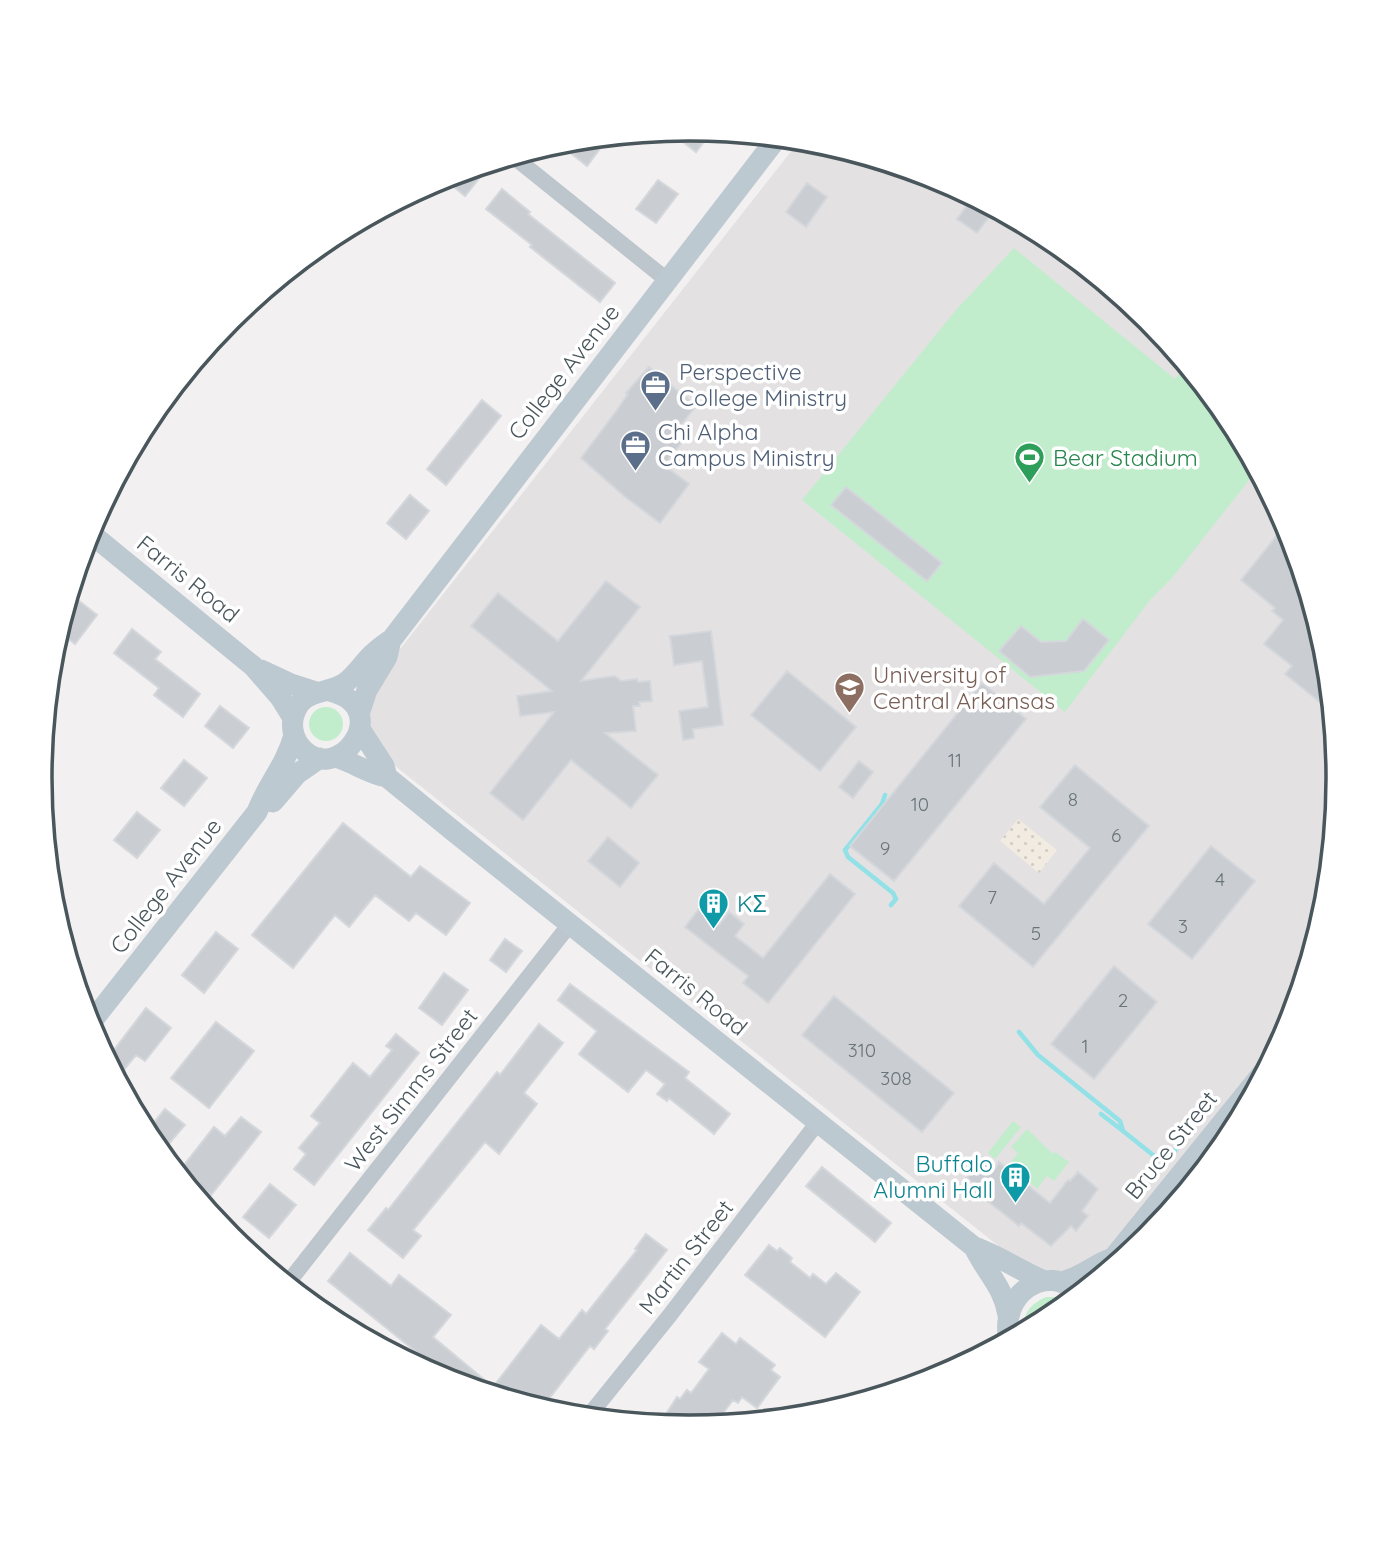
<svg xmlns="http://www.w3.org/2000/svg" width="1379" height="1557" viewBox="0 0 1379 1557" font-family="Quicksand,sans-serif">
<defs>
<pattern id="sand-dots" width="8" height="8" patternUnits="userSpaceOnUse" patternTransform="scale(1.75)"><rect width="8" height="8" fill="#f2ebe2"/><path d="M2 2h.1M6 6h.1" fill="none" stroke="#d1ccc4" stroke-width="1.8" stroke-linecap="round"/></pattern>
</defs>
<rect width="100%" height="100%" fill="#f2f0f0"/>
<path fill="#e3e1e2" d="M800 140 817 142 938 179 1051 239 1149 320 1230 418 1289 530 1326 652 1339 779 1326 906 1289 1027 1229 1140 1148 1238 1069 1302 389 761 368 724 372 687 382 672Z"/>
<path fill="#c2edcc" d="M1014 248 1175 379 1184 369 1231 422 1257 470 1172 578 1150 600 1065 712 802 500 955 311Z
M309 724a17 17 0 1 1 34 0a17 17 0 1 1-34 0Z
M1013 1121 1021 1127 995 1159 988 1153Z
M1027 1129 1053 1154 1055 1152 1069 1162 1054 1181 1047 1176 1037 1189 1021 1173 1008 1166 1018 1153 1011 1147Z
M1046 1297H1055L1069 1303 1050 1319 1025 1332C1021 1315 1030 1304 1046 1297Z"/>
<path fill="url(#sand-dots)" d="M1018 819 1057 850 1039 873 1000 841Z"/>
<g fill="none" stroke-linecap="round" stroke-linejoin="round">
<path stroke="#91e1e7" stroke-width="4.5" d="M885 795 882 804 845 850 848 857 893 893 896 899 891 905
M1019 1032 1038 1055 1120 1121 1123 1131 1158 1159
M1101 1114 1123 1131
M1159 1169 1177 1148"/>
</g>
<path fill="#caced2" stroke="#d4d7db" stroke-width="2" d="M690 129 712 131 696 152 669 131Z
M593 139 602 146 587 166 558 143Z
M472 169 481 176 465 196 443 178Z
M658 180 678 194 656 223 636 209Z
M807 183 827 197 806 227 786 212Z
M502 189 530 212 528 214 615 283 600 302 530 247 532 245 486 209Z
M973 197 995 209 977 233 957 219Z
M649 367 696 406 677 430 686 437 664 465 689 484 660 523 624 496 581 458 617 410 628 394 626 393Z
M482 400 501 416 446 485 427 469Z
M846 487 942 563 927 581 831 505Z
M410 495 429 511 406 539 387 523Z
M1286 524 1326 652 1332 712 1285 674 1292 666 1264 644 1283 620 1272 611 1275 608 1241 580Z
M606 581 640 607 581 681 615 676 621 681 637 679 638 682 650 681 652 701 639 702 640 706H633L636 731 605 733 658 775 631 808 571 760 523 820 490 793 554 712 520 716 517 696 552 691 471 626 498 593 558 641Z
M74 597 97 615 75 644 59 631 66 607Z
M1083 619 1109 640 1084 671 1030 677 999 651 1021 626 1041 642 1066 641Z
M132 629 161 652 155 659 200 694 183 717 154 695 159 688 114 653Z
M711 631 723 725 693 729 694 738 683 740 679 711 708 707 702 661 674 665 670 636Z
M787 671 856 727 820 771 751 715Z
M982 683 1026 719 894 881 850 846Z
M220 706 249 728 233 748 205 726Z
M184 760 207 778 184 806 161 788Z
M859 761 873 772 853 798 839 787Z
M1075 765 1149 826 1033 967 959 906 994 863 1044 904 1090 848 1040 807Z
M137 812 160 830 137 858 114 840Z
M343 823 411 877 420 866 470 903 446 935 416 913 409 921 375 895 349 927 335 915 293 968 252 935Z
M608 837 639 863 620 887 588 861Z
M1211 846 1255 881 1192 959 1148 924Z
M830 874 855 894 768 1003 743 983 748 976 685 927 699 909 719 925 729 912 744 924 735 936 763 958Z
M216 932 238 949 204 993 182 975Z
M505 939 522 951 506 972 490 960Z
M1114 966 1157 1002 1094 1079 1051 1044Z
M444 973 468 990 442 1025 419 1008Z
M570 984 689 1072 685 1078 730 1114 714 1134 669 1098 667 1101 657 1094 665 1084 646 1070 628 1092 579 1054 597 1031 558 1000Z
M834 996 954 1093 922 1132 802 1035Z
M146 1008 171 1028 145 1061 136 1055 117 1078 107 1059Z
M216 1022 254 1051 209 1108 171 1078Z
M539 1024 563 1043 524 1093 537 1104 499 1154 485 1142 413 1230 421 1236 403 1258 368 1230 386 1208 388 1210 497 1072 500 1075Z
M396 1034 419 1053 314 1185 294 1169 306 1154 299 1148 320 1123 311 1116 353 1063 370 1077 392 1050 386 1046Z
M165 1109 185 1125 162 1152 146 1132Z
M241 1117 261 1132 211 1195 180 1170 214 1127 225 1136Z
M983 1157 996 1167 999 1162 1050 1203 1068 1180 1070 1181 1078 1172 1098 1189 1082 1211 1088 1216 1076 1231 1071 1226 1051 1246 1021 1223 1019 1226 975 1191 979 1187 967 1178Z
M822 1167 891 1223 875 1242 806 1186Z
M270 1184 296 1205 269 1238 243 1217Z
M646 1234 667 1250 605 1329 608 1331 594 1349 590 1346 541 1409 444 1379 428 1366 430 1363 328 1281 350 1253 391 1286 399 1275 451 1315 433 1337 493 1387 541 1325 559 1339 582 1310 586 1314 637 1250 635 1249Z
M769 1245 777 1251 780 1248 792 1258 790 1262 810 1278 813 1274 826 1284 836 1273 860 1292 825 1337 745 1275Z
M722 1333 736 1344 740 1338 775 1365 771 1370 780 1377 757 1408 742 1397 738 1403 733 1400 714 1425 689 1428 659 1425 677 1397 680 1399 687 1390 691 1393 709 1369 699 1362Z"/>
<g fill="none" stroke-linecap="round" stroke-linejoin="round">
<path stroke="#bdc6cc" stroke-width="16" d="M514 157 667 280
M287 1284 570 924
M587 1418 670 1315 818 1122"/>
<path stroke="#bdc9d0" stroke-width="21" d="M89 532 253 666 280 697 293 718
M261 670 291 684 316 692
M330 691C398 708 335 792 299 745 293 736 291 725 294 715 302 688 327 695 345 683 357 674 364 661 375 652 380 647 386 643 392 639L777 138
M359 714 367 690 387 657 390 644
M360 729 384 766 387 777 452 830 974 1247C998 1255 1020 1271 1044 1281
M335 757C353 762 369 774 387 777
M273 802 297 774 320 758
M89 1025 257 812C268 783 285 767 294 735
M974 1247C985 1271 1004 1287 1008 1315
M1061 1282C1082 1278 1094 1264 1113 1258L1269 1065
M1009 1340C999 1295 1045 1261 1081 1293"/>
</g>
<defs>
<symbol id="office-pin" viewBox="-11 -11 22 30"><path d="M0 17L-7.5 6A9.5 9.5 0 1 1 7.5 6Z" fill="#5c6f8a" stroke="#fff"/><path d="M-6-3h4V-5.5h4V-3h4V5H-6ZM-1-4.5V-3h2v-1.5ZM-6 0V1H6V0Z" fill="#fff"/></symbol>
<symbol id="stadium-pin" viewBox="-11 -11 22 30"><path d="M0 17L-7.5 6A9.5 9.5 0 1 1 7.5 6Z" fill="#2e9e5b" stroke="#fff"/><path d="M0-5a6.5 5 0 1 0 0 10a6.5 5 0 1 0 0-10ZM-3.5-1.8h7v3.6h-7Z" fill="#fff"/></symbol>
<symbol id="university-pin" viewBox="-11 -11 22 30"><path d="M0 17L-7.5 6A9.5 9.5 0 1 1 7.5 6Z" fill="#8d6e63" stroke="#fff"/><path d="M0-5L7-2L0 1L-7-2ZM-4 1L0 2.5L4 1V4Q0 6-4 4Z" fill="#fff"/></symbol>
<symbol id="building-pin" viewBox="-11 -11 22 30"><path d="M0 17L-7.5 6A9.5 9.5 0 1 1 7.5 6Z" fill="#0f9aa8" stroke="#fff"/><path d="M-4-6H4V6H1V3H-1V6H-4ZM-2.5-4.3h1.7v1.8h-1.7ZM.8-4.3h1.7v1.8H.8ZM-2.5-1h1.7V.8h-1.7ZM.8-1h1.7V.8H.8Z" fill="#fff"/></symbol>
</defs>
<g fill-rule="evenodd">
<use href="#office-pin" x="638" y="368" width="35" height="47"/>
<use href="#office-pin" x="618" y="428" width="35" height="47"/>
<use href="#stadium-pin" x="1012" y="440" width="35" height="47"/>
<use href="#university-pin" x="832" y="670" width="35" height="47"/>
<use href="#building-pin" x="696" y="886" width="35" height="47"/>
<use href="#building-pin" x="998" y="1160" width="35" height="47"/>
</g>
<g text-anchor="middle" stroke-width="7" stroke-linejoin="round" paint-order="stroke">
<g font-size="19" fill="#69747a">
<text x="955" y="767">11</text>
<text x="1073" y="806">8</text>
<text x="920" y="811">10</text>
<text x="1116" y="842">6</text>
<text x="885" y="855">9</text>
<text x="1220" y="886">4</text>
<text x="992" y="904">7</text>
<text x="1183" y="933">3</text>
<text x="1036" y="940">5</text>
<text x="1123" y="1007">2</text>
<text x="1085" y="1053">1</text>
<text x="862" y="1057">310</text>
<text x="896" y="1085">308</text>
</g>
<g font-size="23" fill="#49565c" stroke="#fff">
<text transform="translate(564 372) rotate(-52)" y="8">College Avenue</text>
<text transform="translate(188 579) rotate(39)" y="8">Farris Road</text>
<text transform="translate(166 886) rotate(-52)" y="8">College Avenue</text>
<text transform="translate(696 992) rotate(39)" y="8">Farris Road</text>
<text transform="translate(411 1090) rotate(-52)" y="8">West Simms Street</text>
<text transform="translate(1171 1145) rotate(-51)" y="8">Bruce Street</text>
<text transform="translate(686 1257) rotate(-52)" y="8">Martin Street</text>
</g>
<g font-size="23" fill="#4e5e75" stroke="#fff" text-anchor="start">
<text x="679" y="380">Perspective<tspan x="679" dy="26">College Ministry</tspan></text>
<text x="658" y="440">Chi Alpha<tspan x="658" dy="26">Campus Ministry</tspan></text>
</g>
<g font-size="23" fill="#27864d" stroke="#fff" text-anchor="start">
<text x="1053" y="466">Bear Stadium</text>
</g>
<g font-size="23" fill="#785e54" stroke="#fff" text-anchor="start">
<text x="873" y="683">University of<tspan x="873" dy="26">Central Arkansas</tspan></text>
</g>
<g font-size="23" fill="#0d838f" stroke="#fff" text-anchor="start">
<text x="737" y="912">KΣ</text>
<text x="993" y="1172" text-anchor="end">Buffalo<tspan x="993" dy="26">Alumni Hall</tspan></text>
</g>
</g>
<path d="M0 0H1379V1557H0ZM52 778a637 637 0 1 1 1274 0a637 637 0 1 1-1274 0Z" fill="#fff" fill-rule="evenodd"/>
<path fill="none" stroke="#49565c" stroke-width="3.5" d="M52 778a637 637 0 1 1 1274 0a637 637 0 1 1-1274 0Z"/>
</svg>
